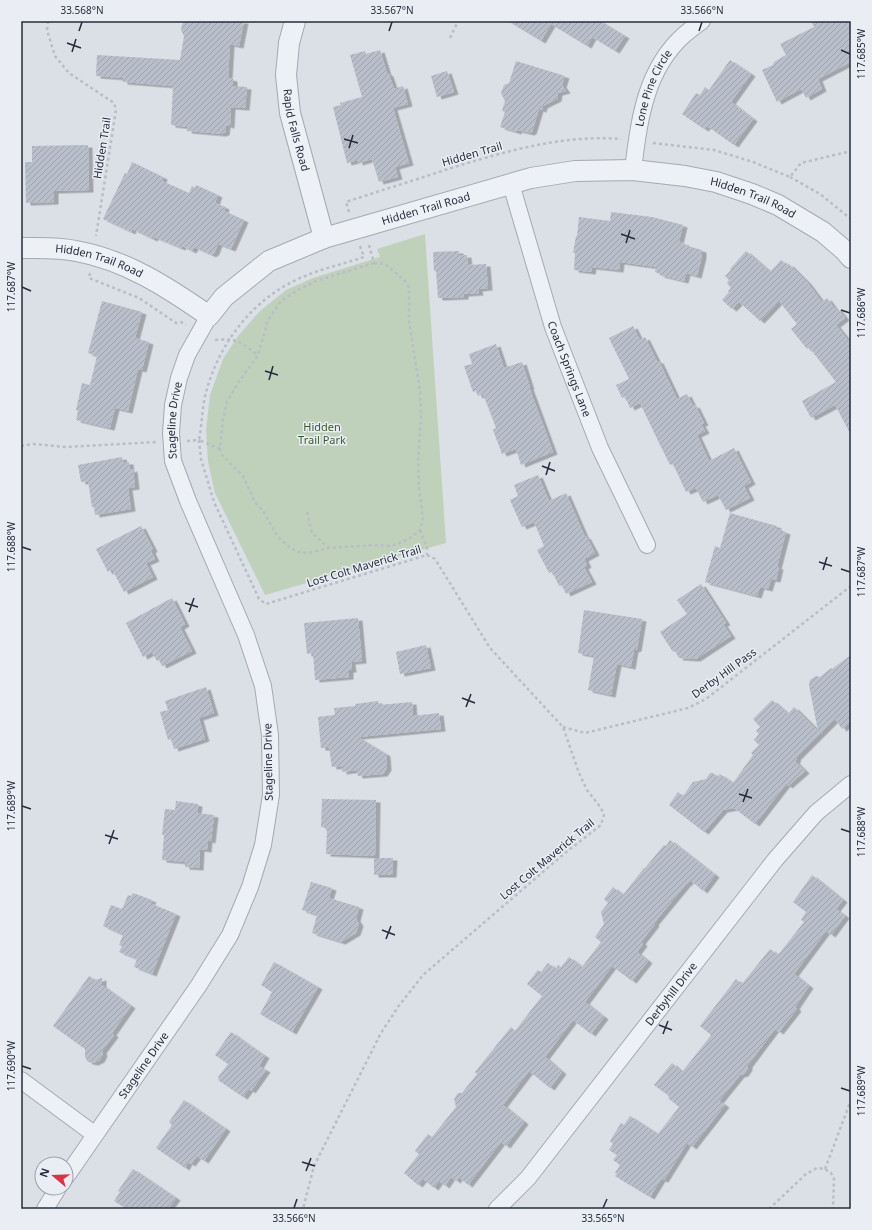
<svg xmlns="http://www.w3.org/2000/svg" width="872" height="1230" viewBox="0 0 872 1230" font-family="'Noto Sans',sans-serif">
<defs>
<pattern id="building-hatch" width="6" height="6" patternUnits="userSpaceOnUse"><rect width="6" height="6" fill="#b8beca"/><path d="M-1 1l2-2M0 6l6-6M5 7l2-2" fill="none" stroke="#9ea3ae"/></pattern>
<filter id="shadow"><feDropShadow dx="4.5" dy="2.5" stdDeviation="0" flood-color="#0004"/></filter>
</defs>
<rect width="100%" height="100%" fill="#dbdfe6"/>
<path fill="#c0d1bb" d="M425 234 446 543 265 595 215 493 208 462 206 430 210 395 223 359 238 336 260 311 286 290 313 278 380 257 377 249Z"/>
<path fill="url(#building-hatch)" filter="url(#shadow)" d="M186 21H244L239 46 230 44 228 78 233 79V86L247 87 245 108 231 107 230 126 226 125 225 133H223V134L187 131 188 127 171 125 173 86 123 82V78L96 76 97 55 180 60 184 36 181 30 182 24Z
M508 21H600L625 36 615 51 592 37 587 46 551 24 541 41Z
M811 21H851V62L818 79 822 89 806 98 801 89 777 102 762 70 773 65 774 62 786 55 780 44 814 27Z
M380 50 387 73 389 74 394 89 403 86 408 104 393 108 409 163 395 167 398 177 379 182 372 159 358 163V160L347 163 333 107 341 105 340 103 362 97 350 55 365 51 366 54Z
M730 60 751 74 731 102 753 119 734 145 707 126 704 129 682 114 696 93 700 95 705 87 709 90Z
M516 61 565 76 562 85 566 91 558 93 557 99 543 106 542 110 539 109 532 132H531L530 133 517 130V132L500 127 505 112 502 111 505 101 501 93 504 85 509 83Z
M447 71 454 92 437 97 431 76Z
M88 145 89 190 54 191V202L26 203 25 162H32V146Z
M132 162 163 177 162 181 189 193 192 186 195 188 196 185 218 195 215 203 225 207 224 211 244 220 231 249 218 244 214 254 213 253 212 255 194 247 192 251 182 246 181 248 154 237 153 239 132 229 131 232 103 219 125 173 127 174Z
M611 212 652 217 683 225 679 242 685 243 684 245 702 250V256L697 276 686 273 684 281 660 275V274L655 272 656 267 620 262 619 270 592 267 591 272 574 270 575 253H573L576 236H577L579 217 610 221Z
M459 251V256L467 255 468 265 486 264 488 288 478 289 479 293 464 294V297L438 298 436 271H434L433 252Z
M746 251 770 272 781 260 787 265 789 264 807 282 822 302 827 298 835 309 837 308 845 318 836 325 851 344 848 347 851 351V435L835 405 811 418 802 401 836 382 809 347 807 349 791 329 797 324 779 301 760 321 739 302 732 309 722 300 729 292 728 291 731 288 727 283 729 280 725 276 731 270 730 269Z
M102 301 142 312 135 338 149 342 142 370 138 369 128 411 115 408 110 428 76 420 78 411 76 410 82 383 90 385 97 356 88 353Z
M633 326 640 340 645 337 657 361H659L677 399 687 394 693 406 695 405 704 423 701 424 705 431 697 435 709 461 734 448 751 482 744 486 750 498 726 510 718 495 703 502 696 488 686 492 673 464 670 465 659 443 640 403 630 408 625 396 622 398 616 385 629 379 609 338Z
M496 344 504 368 522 362 530 387H529L553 452 521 465 516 449 502 454 493 430 496 428 483 394 478 396 476 391 473 392 464 366 472 364 469 354Z
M122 457 123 462H129L130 470 133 469 135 487 128 488 131 509 95 515 94 507H92L88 481 81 482 78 465Z
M538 475 549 501 566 493 585 537 586 536 595 553 584 559 587 565 584 567 592 582 566 594 562 585 559 586 552 571 549 573 537 550 544 546 534 522 522 527 510 500 518 496 514 485Z
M730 513 777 526V529L786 532 777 567H779L776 580 771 579 768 589 760 587 757 596 705 582 715 546 720 548Z
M141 526 153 549 151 551 155 559 146 563 153 577 124 592 112 569 108 572 96 549Z
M701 584 726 623 723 624 731 636 696 659 679 658 675 651 673 652 660 632 687 614 677 600Z
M172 598 185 624 180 627 192 651 162 666 159 660 157 661 152 652 143 657 126 623Z
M584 610 642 619 637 649 634 650 631 667 617 664 611 695 588 690 594 656 578 653Z
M358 618 362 661 351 662 352 670H349V677L315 680 313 653 307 654 304 623Z
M426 645 431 668 400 674 396 652Z
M851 655V722L842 729 835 719 796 758 797 759 795 761 805 771 788 786 786 784 755 824 734 808 723 810 704 832 669 805 678 792 683 796 693 782 706 779 710 773H713L718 777 720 774 733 783 753 755 751 753 759 745 754 740 759 734 756 731 760 727 753 719 772 700 788 714 794 707 818 731 809 685 810 680 816 676 820 677 831 668 832 669Z
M206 687 214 713 199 718 205 739 174 749 171 739 168 740 160 712 168 710 165 701Z
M378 701 379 705 412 702 413 716 439 713 441 729 358 737 386 754 387 768 383 774 358 776 357 770 342 772V766L332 767 329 748H321L318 717 335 715 334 708 356 706 355 704Z
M322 799 376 800 375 856 326 854 327 828 321 827Z
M176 801 198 804 197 813 214 815 211 841 208 840 207 850 200 849 199 868 185 867V862L162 860 164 835H162L165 809 175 810Z
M670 840 715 875 703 891 690 880 687 884V883L654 923 655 924 641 942 643 944 637 952 648 961 632 981 612 966 585 1002 604 1017 591 1034 573 1020 545 1057 562 1072 550 1088 529 1071 503 1105 524 1122 506 1146 501 1142 468 1185 459 1177 456 1181 451 1177 445 1186 439 1181 434 1188 423 1179 418 1185 404 1173 419 1154 415 1151 428 1134 432 1137 456 1107 454 1099 458 1093H462L477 1074 475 1072 511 1027 515 1031 542 996 527 984 538 970 541 972 548 963 556 969 558 965 561 967 569 957 582 967 601 942 595 937 604 924 601 912 608 903 604 899 613 887 623 895 644 868H645L664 845 666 846Z
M374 858H393L392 875H374Z
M812 875 843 900 836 909 845 916 831 935 826 931 794 974 809 986 795 1007 797 1009 779 1032 775 1029 748 1065V1068L744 1074 740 1075 719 1101 725 1105 692 1147 687 1143 664 1180 661 1179 650 1197 615 1176 617 1173H615L620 1165 613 1160 617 1155 609 1150 613 1144 610 1141 621 1123 624 1125 630 1116 658 1134 679 1107 668 1098 669 1096 654 1085 672 1063 682 1072 705 1043 711 1035 700 1026 736 979 742 984 770 949 778 955 804 922 801 920 806 912 793 902Z
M311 882 332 888 329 898 359 907 356 919 359 924 356 933 341 942 312 933 317 915 302 910Z
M133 893 152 900 150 903 176 914 152 974 134 967 137 959 119 952 122 946 119 945 123 935 103 926 111 905 122 909 128 895 131 896Z
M274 962 318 987 292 1032 260 1014 272 992 261 985Z
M89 976 95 980 102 978V985L131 1006 112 1033 114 1035 102 1051 103 1054 100 1060 94 1063 88 1062 85 1057V1049L53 1026Z
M231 1032 265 1056 259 1066 266 1070 251 1091 249 1089 243 1097 218 1080 219 1078 218 1077 228 1064 215 1055Z
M184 1100 226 1129 204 1161 197 1156 191 1164 188 1162 185 1168 156 1148 172 1125 169 1122Z
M133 1169 176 1198 168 1209H127L114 1201 120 1192 118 1191Z"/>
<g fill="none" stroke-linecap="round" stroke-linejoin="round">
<defs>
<g id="minor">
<path id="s1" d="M633 170C639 121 645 69 685 34 690 30 696 25 702 21"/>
<path id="s2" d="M511 184 553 327 600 448 647 545"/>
<path d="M21 1080 94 1134"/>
<path id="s3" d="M66 1177 199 985 230 935 250 887 263 845 271 795 270 735 263 686 246 635 188 501 173 461 171 433 173 405 179 378 187 355 209 316"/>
<path d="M45 1209 58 1188"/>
<path id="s4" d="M497 1209 528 1178 775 860 816 813 851 784"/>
</g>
<g id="tertiary">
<path id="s5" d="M295 21 289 43 286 75 290 113 324 238"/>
<path id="s6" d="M21 248C39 248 58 247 76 251 126 260 167 287 209 316L224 297 269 261 324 238 531 178 575 171 633 170 685 176 716 182 752 194 778 205 823 232 844 250 851 258"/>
</g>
</defs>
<use href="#minor" stroke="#a4a9b3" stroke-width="18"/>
<use href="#tertiary" stroke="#a4a9b3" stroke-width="22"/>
<path stroke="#b9bdc5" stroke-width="2.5" stroke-dasharray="3 3" stroke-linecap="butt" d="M48 21 47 30 55 56 69 73 114 103 116 110 96 236
M450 38 458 21
M653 143 714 150 753 162 790 177 801 163 851 151
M790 177 820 194 851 219
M349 212 346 202C379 191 412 181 445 170 500 153 561 134 621 139
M369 245 374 263
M374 263 385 264 404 280 409 287V321L420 391 421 416 418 461 419 487 423 520 420 530 412 537 400 543 390 546 374 545 329 548 308 553 297 552 288 546 278 537 263 511 255 502 243 476 222 455 220 449 223 419 227 402 236 386 258 355 268 320 281 301 298 290 316 281Z
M90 273 89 278 139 298 176 323 181 322 186 325
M215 340C238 338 239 342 258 355
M187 441 199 440 201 459 214 502 259 599 266 604 427 555 435 559 490 648 563 727 579 773 587 790 601 808 604 815 601 825 565 853 423 975 398 1007 381 1033 314 1166 303 1209
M21 446 33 444 66 447 156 442
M220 449 199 440C202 425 202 407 206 392 219 345 249 304 292 282 315 270 340 265 364 257L360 246
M307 512 312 533 329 548
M420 530 427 548V555
M563 727 585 733 688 708 706 699 851 586
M825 1169 851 1100
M769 1209 806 1174 817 1168 825 1169 831 1173 834 1179 833 1209"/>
<use href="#minor" stroke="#edf0f5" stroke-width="16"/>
<use href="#tertiary" stroke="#edf0f5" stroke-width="20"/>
</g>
<path fill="none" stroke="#242c3d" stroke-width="1.5" d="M79 31 82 22M389 31 392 22M699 31 702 22M67 43 81 48M841 50 850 54M72 52 76 39M344 139 358 143M349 148 353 135M621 234 635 239M626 243 630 230M22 287 31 291M841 310 850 313M265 371 278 375M269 380 273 366M542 466 555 471M546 475 550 462M22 547 31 550M819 562 832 566M841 569 850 572M823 570 827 557M185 603 198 607M189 612 194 598M462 698 475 703M466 707 471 694M739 794 752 798M743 802 748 789M22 806 31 809M841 829 850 832M105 835 118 839M109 844 114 830M382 930 395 935M386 939 391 926M659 1025 672 1030M663 1034 668 1021M22 1066 31 1069M841 1088 850 1091M302 1162 315 1166M306 1171 311 1158M294 1208 297 1199M603 1208 607 1199"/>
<g text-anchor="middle" stroke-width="3" stroke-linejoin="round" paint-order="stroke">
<g font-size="11" fill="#242c3d" stroke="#eaeef4">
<text dy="4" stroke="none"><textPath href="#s1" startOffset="85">Lone Pine Circle</textPath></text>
<text dy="4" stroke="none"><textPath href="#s5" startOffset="111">Rapid Falls Road</textPath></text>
<text transform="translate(102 148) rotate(-81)" y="4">Hidden Trail</text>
<text transform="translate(472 154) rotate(-16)" y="4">Hidden Trail</text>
<text dy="4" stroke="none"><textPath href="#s6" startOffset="788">Hidden Trail Road</textPath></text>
<text dy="4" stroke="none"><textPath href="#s6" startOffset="452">Hidden Trail Road</textPath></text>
<text dy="4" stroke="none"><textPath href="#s6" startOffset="80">Hidden Trail Road</textPath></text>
<text dy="4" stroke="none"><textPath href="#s2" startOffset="194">Coach Springs Lane</textPath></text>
<text dy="4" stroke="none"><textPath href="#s3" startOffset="832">Stageline Drive</textPath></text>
<text transform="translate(364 566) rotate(-17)" y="4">Lost Colt Maverick Trail</text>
<text transform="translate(724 673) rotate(-36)" y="4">Derby Hill Pass</text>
<text transform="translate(268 762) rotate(-91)" y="4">Stageline Drive</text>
<text transform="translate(547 859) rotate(-40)" y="4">Lost Colt Maverick Trail</text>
<text dy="4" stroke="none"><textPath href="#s4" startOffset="277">Derbyhill Drive</textPath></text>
<text dy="4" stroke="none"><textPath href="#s3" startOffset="136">Stageline Drive</textPath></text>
</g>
<g font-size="11" fill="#375a30" stroke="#eaeef4">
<text x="322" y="431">Hidden<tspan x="322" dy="13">Trail Park</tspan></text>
</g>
</g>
<rect width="872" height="1230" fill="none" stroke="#eaeef4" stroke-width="44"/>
<g transform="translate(54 1176) rotate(289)"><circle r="19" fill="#eaeef4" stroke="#9ba0ab"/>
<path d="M0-3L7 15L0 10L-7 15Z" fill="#d73447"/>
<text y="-6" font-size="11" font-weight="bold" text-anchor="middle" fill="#242c3d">N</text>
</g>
<rect x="22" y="22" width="828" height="1186" fill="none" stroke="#242c3d" stroke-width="1.5"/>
<g font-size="10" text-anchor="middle" fill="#242c3d">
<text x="82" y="14">33.568°N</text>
<text x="392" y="14">33.567°N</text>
<text x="702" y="14">33.566°N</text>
<text transform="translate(861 54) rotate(-90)" y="4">117.685°W</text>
<text transform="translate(11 287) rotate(-90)" y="4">117.687°W</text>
<text transform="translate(861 313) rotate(-90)" y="4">117.686°W</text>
<text transform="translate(11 547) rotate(-90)" y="4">117.688°W</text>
<text transform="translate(861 572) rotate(-90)" y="4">117.687°W</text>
<text transform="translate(11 806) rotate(-90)" y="4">117.689°W</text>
<text transform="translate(861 832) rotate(-90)" y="4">117.688°W</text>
<text transform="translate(11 1066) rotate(-90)" y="4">117.690°W</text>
<text transform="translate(861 1091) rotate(-90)" y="4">117.689°W</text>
<text x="294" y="1222">33.566°N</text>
<text x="603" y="1222">33.565°N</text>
</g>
</svg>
